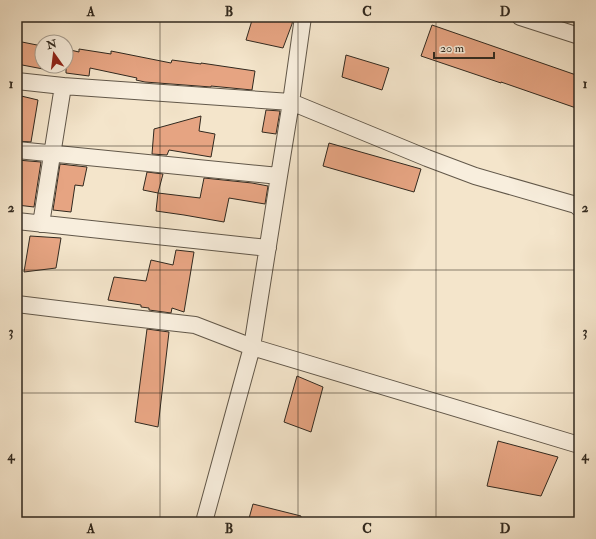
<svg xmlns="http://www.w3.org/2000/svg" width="596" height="539" viewBox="0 0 596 539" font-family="'IM FELL Double Pica',serif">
<rect width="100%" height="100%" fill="#f4e5cb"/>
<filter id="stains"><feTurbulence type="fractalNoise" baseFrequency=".005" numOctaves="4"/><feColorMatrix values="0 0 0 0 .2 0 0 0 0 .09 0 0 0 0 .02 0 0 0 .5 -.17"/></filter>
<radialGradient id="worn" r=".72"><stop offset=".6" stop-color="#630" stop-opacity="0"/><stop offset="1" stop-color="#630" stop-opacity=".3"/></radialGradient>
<path fill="#e6a482" stroke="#31291f" d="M253 17H272L293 19 292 24 283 48 246 40Z
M432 25 579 76V109L501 82V83L421 56Z
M17 41 42 46 43 69 17 64Z
M66 49 79 52V49L111 54V51L171 63 172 60 201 64V63L255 71 252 90 211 86V87L145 82 136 80 137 78 90 68 89 76 66 73Z
M346 55 389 68 382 90 342 77Z
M17 95 38 100 31 142 17 141Z
M266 110 280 111 276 134 262 132Z
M201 116 199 131 215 134 211 157 169 150 167 155 152 154 154 129Z
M329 143 421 169 414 192 323 166Z
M17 160 41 162 34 207 17 205Z
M60 164 87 167 83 186 75 185 71 212 53 210Z
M147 172 163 174 158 193 143 190Z
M204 178 252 183 268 186 265 204 229 198 224 222 184 215 156 211 158 193 200 198Z
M30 236 61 238 56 268 24 272Z
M176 250 194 252 184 312 172 308 171 313 149 310V308L141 307V305L108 300 114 277 146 281 151 260 173 265Z
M147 329 169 332 158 427 135 422Z
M297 376 323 387 311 432 284 422Z
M498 441 558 457 541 496 487 486Z
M253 504 301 516V522H248Z"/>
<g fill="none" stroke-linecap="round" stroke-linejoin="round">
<defs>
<path id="minor" d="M520 17 579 36
M17 81 63 86 291 102 303 17
M17 150 279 176 252 347 204 522
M279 176 291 102 427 158 475 176 576 205 579 208
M17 221 268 248
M41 224 63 86
M17 304 115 316 195 325 252 347 579 445"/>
</defs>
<use href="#minor" stroke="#62584a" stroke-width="18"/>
<use href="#minor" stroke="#f8eedd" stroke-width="16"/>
</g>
<path fill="none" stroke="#31291f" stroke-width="1" stroke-opacity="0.55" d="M160 17V522M298 17V522M436 17V522M17 146H579M17 270H579M17 393H579"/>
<rect width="596" height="539" fill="none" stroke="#f4e5cb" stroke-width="44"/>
<g transform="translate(54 54) rotate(346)"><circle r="19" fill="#f8eedd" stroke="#a89f91"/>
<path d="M0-3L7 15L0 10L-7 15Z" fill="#8f2418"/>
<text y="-6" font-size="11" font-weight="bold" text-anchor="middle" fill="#31291f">N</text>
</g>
<path d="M434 52v6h60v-6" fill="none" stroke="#31291f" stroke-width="2"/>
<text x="440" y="52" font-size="12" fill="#31291f" stroke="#f8eedd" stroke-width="3" paint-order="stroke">20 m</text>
<rect x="22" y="22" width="552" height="495" fill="none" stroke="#31291f" stroke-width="1.5"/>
<g font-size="13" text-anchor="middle" font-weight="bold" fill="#31291f">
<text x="91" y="16">A</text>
<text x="229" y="16">B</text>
<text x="367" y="16">C</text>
<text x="505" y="16">D</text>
<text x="11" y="88">1</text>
<text x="585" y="88">1</text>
<text x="11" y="212">2</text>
<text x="585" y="212">2</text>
<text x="11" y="336">3</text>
<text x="585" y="336">3</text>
<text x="11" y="460">4</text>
<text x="585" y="460">4</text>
<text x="91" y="533">A</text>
<text x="229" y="533">B</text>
<text x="367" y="533">C</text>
<text x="505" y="533">D</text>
</g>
<rect width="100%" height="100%" filter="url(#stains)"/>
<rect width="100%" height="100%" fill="url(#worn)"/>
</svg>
